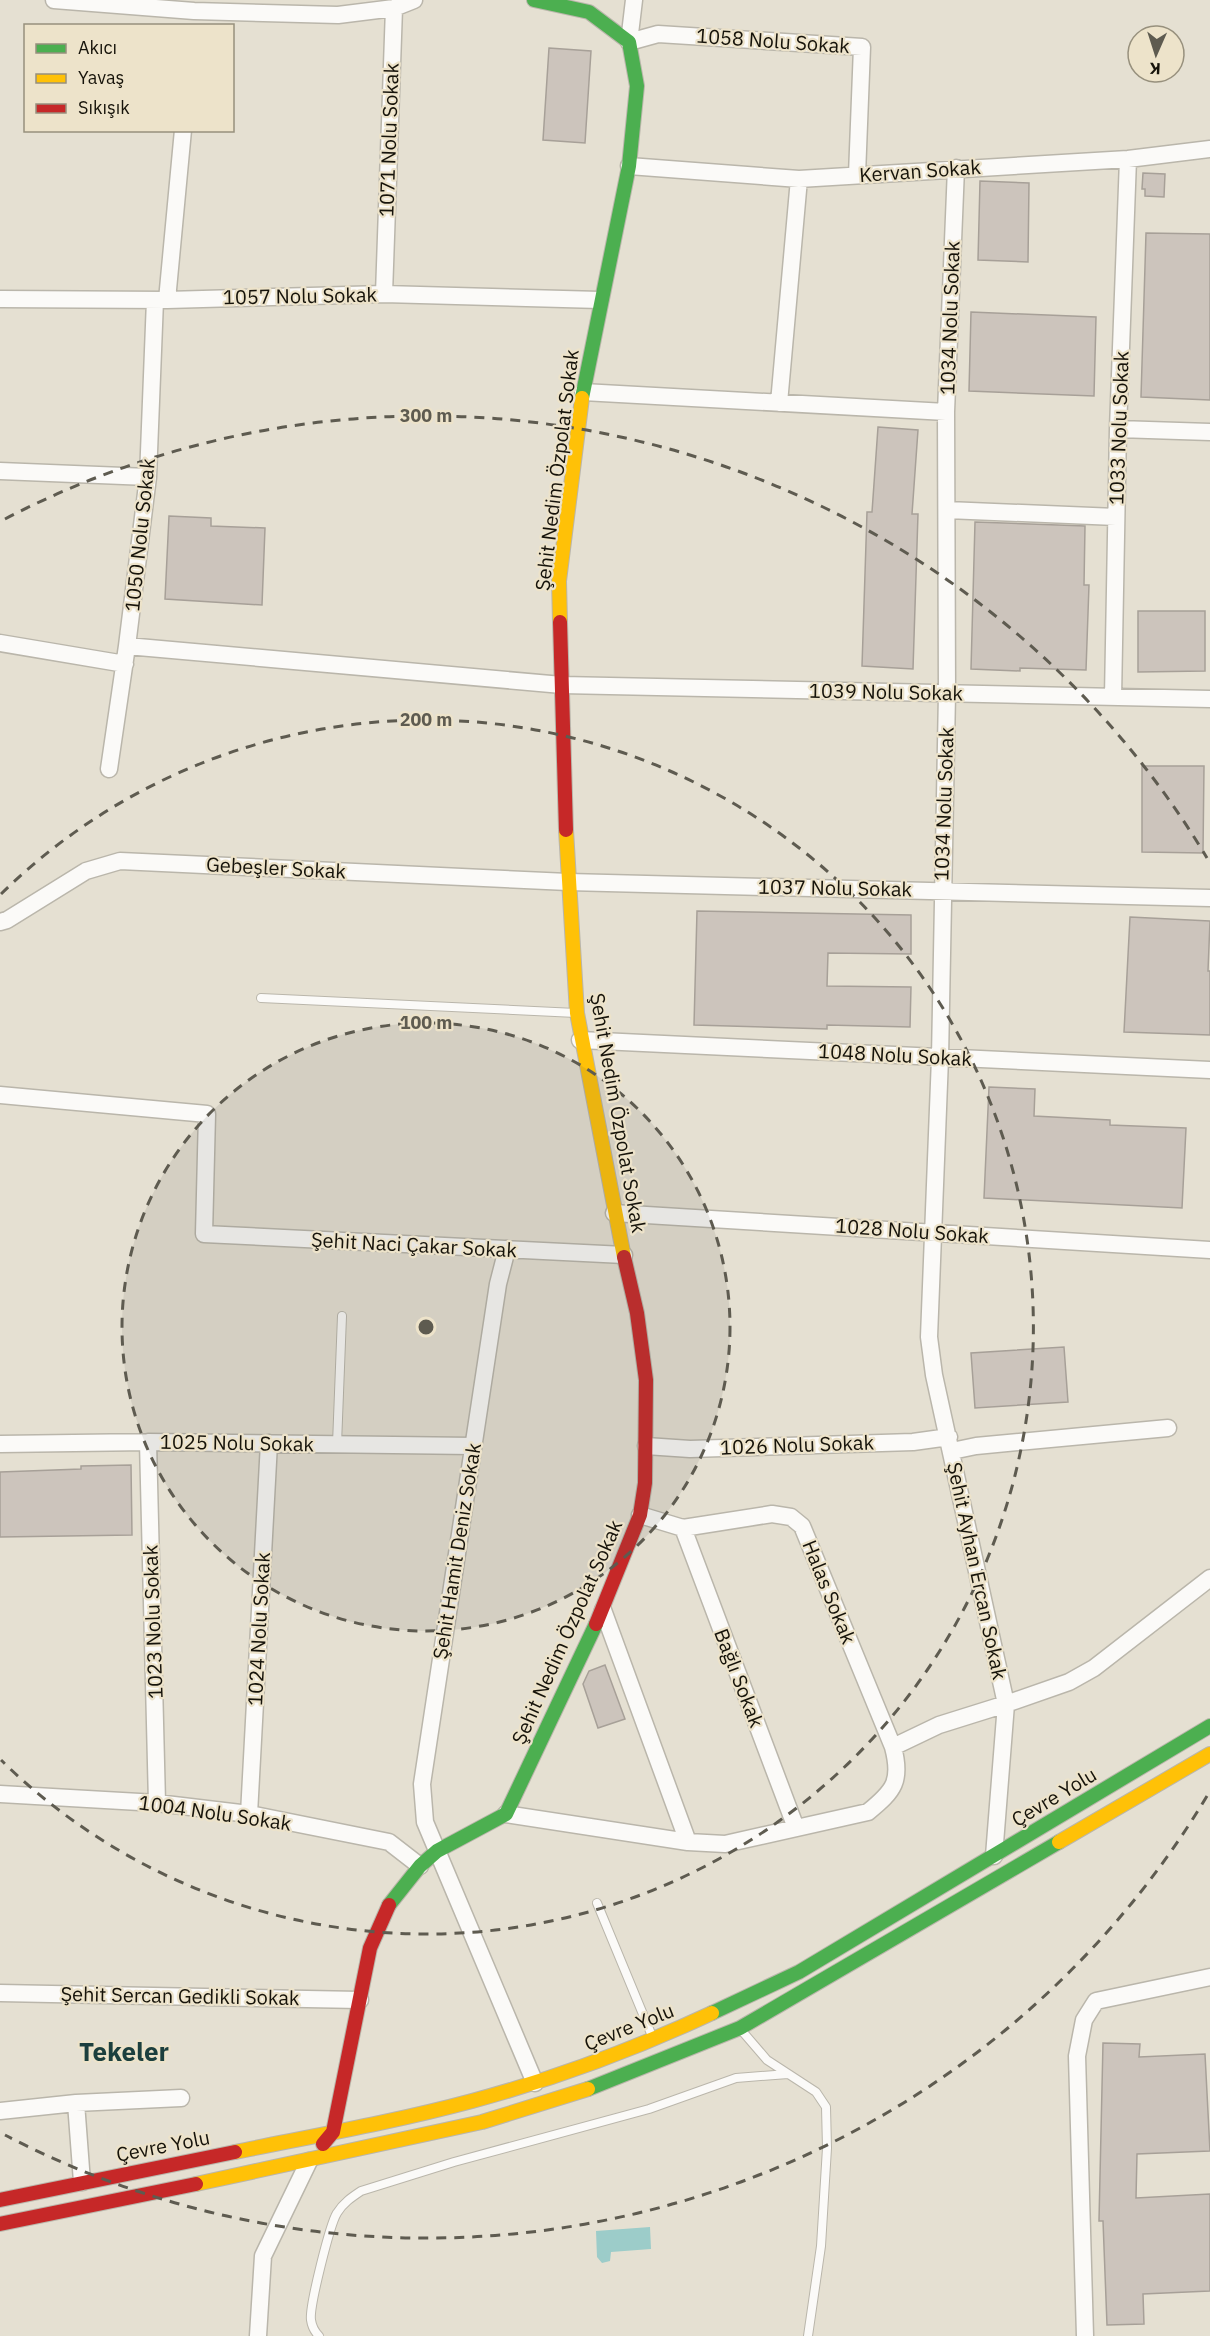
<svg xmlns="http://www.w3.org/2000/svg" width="1210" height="2336" viewBox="0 0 1210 2336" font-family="'IBM Plex Sans',sans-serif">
<rect width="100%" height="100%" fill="#e5e0d2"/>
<path fill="#9cccc9" d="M650 2227 651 2249 611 2252 610 2261 602 2263 597 2257 596 2231Z"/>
<path fill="#ccc4bc" stroke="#a7a098" stroke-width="1.5" d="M549 48 591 51 585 143 543 140Z
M1143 173 1165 174 1164 197 1145 196V189H1142Z
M980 181 1029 183 1028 262 978 260Z
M1146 233 1210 234V400L1141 397Z
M971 312 1096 317 1094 396 969 391Z
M878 427 918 430 912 514H918L913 669 862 666 867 512H872Z
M169 516 211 518V526L265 528 262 605 165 599Z
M975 522 1085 526 1084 585H1089L1086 670 1020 668V671L971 669Z
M1138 611H1205V671L1138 672Z
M1142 766H1204L1203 853 1142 852Z
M697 911 911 915V954L828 953 827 986 911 987 910 1027 827 1025V1029L694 1025Z
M1130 917 1210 921 1208 971H1210V1035L1124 1032Z
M989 1087 1035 1089 1034 1116 1110 1120V1125L1186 1128 1182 1208 984 1198Z
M1064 1347 1068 1402 975 1408 971 1353Z
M131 1465 132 1535 0 1537V1472L81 1469V1466Z
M605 1665 625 1719 598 1728 583 1684 589 1671Z
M1103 2043 1140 2044 1139 2057 1205 2054 1210 2151 1137 2154 1136 2198 1210 2194V2291L1143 2294 1144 2324 1107 2325 1103 2221H1099Z"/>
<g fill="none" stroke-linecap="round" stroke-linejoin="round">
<defs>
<path id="lane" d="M261 998 576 1013
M337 1444 342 1316
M597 1903 652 2036
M742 2031 767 2060 816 2092 826 2107 827 2148 821 2246 808 2336
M319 2336C314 2331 312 2327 311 2320 309 2307 330 2224 337 2213 343 2203 352 2197 361 2191L454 2162 649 2109 736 2078 788 2074"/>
<path id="street" d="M54 0 194 11 338 15 394 8
M634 0 629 42 658 34 862 47 857 175
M629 166 799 179 1128 159 1210 149
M956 168 946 412 947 693 940 1058 929 1337 934 1375 1006 1704 994 1856
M384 294 394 8 414 0
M0 299 167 300 384 294 600 300
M167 300 183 130
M583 392 946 412
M779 403 799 179
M1118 429 1210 432
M0 471 148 477
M947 510 1116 517
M0 643 125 664
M127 646 562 685 1210 699
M1113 697 1118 429 1128 159
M109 769 127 646 148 477 155 300
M0 922 7 920 86 871 120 861 568 882 1210 898
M580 1040 1210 1070
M0 1095 207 1114 204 1234 624 1255
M614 1213 1210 1250
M507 1249 498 1284 422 1784 425 1822 535 2083
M148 1442 157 1803
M0 1444 148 1442 473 1446
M646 1446 690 1449 913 1442 949 1437
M952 1451 976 1446 1168 1428
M640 1515 683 1528 772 1514 791 1517 802 1526 893 1747
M683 1528 796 1828
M603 1610 688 1842
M0 1794 157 1803 249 1814 389 1842 420 1866
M249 1814 269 1443
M506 1814 688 1842 725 1844 868 1812C894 1791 902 1781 893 1747L939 1725 1006 1704 1069 1682 1094 1668 1210 1578
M0 1993 360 2000
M76 2103 82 2182
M0 2111 76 2103 181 2098
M258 2336 263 2256 309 2161
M1085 2336 1077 2056 1084 2020 1096 2001 1210 1977"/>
<path id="fast" d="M534 0 589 12 629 42 637 86 629 166 582 398
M389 1905 420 1866 437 1851 506 1814 596 1624
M712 2013 799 1972 1210 1726
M588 2089 740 2028 1059 1842"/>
<path id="slow" d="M560 622 559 581 582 398
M566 830 577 1013 624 1257
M1059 1842 1210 1754
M235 2152C314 2136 394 2122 472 2101 554 2079 635 2049 712 2013
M196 2184 482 2122 588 2089"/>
<path id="jam" d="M560 622 566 830
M596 1624 640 1515 645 1483 646 1380 637 1313 624 1257
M323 2144 333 2132 370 1948 389 1905
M0 2200 235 2152
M0 2224 196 2184"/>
</defs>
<use href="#lane" stroke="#bab6ab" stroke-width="10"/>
<use href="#street" stroke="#bab6ab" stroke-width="19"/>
<use href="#fast" stroke="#bab6ab" stroke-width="16"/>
<use href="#slow" stroke="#bab6ab" stroke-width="16"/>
<use href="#jam" stroke="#bab6ab" stroke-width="16"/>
<use href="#lane" stroke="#fbfaf8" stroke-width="8"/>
<use href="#street" stroke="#fbfaf8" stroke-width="16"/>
<use href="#fast" stroke="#4caf50" stroke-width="14"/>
<use href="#slow" stroke="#ffc107" stroke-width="14"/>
<use href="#jam" stroke="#c62828" stroke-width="14"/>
</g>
<circle cx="426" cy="1327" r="304" fill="#5e5b50" fill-opacity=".12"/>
<g fill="none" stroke="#5e5b50" stroke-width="3" stroke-dasharray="10 8">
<circle cx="426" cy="1327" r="304"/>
<path d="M1 894A607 607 0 1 1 1 1760"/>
<path d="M1207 1796A911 911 0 0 1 5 2135M5 519A911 911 0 0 1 1207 858"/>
</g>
<g text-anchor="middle" stroke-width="4.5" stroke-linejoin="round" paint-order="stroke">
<g font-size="20" fill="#16130a" stroke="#ede3ca">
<text transform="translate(773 41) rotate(4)" y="7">1058 Nolu Sokak</text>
<text transform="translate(389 140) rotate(-88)" y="7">1071 Nolu Sokak</text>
<text transform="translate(920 171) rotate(-4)" y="7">Kervan Sokak</text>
<text transform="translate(300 296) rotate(-1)" y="7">1057 Nolu Sokak</text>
<text transform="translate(950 318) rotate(-88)" y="7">1034 Nolu Sokak</text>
<text transform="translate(1119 428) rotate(-88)" y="7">1033 Nolu Sokak</text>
<text transform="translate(557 470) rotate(-83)" y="7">Şehit Nedim Özpolat Sokak</text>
<text transform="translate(140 535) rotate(-84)" y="7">1050 Nolu Sokak</text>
<text transform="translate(886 692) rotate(1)" y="7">1039 Nolu Sokak</text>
<text transform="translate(944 804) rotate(-88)" y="7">1034 Nolu Sokak</text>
<text transform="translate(276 868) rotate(3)" y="7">Gebeşler Sokak</text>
<text transform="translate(835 888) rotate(1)" y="7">1037 Nolu Sokak</text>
<text transform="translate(895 1055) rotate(3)" y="7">1048 Nolu Sokak</text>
<text transform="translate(618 1113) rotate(80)" y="7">Şehit Nedim Özpolat Sokak</text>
<text transform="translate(912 1231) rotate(4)" y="7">1028 Nolu Sokak</text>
<text transform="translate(414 1245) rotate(3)" y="7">Şehit Naci Çakar Sokak</text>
<text transform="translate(237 1443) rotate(1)" y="7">1025 Nolu Sokak</text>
<text transform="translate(797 1445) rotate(-2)" y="7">1026 Nolu Sokak</text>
<text transform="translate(457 1551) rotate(-81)" y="7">Şehit Hamit Deniz Sokak</text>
<text transform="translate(977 1571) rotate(78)" y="7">Şehit Ayhan Ercan Sokak</text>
<text transform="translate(829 1592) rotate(68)" y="7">Halas Sokak</text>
<text transform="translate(153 1622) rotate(-92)" y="7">1023 Nolu Sokak</text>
<text transform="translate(259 1629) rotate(-87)" y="7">1024 Nolu Sokak</text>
<text transform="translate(567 1632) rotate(-66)" y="7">Şehit Nedim Özpolat Sokak</text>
<text transform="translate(739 1678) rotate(69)" y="7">Bağlı Sokak</text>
<text transform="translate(1054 1797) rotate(-31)" y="7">Çevre Yolu</text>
<text transform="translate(215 1813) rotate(8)" y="7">1004 Nolu Sokak</text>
<text transform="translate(180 1996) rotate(1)" y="7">Şehit Sercan Gedikli Sokak</text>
<text transform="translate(629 2027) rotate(-22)" y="7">Çevre Yolu</text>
<text transform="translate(163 2146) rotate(-11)" y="7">Çevre Yolu</text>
</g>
<g font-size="26" font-weight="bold" fill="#1c3f3e" stroke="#ede3ca">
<text x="124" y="2061">Tekeler</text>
</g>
</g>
<circle cx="426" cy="1327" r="9" fill="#5e5b50" stroke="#ede3ca" stroke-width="3"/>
<g font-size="18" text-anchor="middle" font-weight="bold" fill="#5e5b50" stroke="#ede3ca" stroke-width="4.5" stroke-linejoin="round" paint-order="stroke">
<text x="426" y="422">300 m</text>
<text x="426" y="726">200 m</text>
<text x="426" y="1029">100 m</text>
</g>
<rect x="24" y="24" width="210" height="108" fill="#ede3ca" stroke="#97907d" stroke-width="1.5"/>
<rect x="36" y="44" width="30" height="9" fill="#4caf50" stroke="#97907d" stroke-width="1.5"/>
<text x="78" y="54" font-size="18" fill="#16130a">Akıcı</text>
<rect x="36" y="74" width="30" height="9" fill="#ffc107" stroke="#97907d" stroke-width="1.5"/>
<text x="78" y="84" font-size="18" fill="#16130a">Yavaş</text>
<rect x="36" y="104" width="30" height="9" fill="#c62828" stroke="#97907d" stroke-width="1.5"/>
<text x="78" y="114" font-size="18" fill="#16130a">Sıkışık</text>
<g transform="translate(1156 54) rotate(183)"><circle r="28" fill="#ede3ca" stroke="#97907d" stroke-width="1.5"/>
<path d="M0-4.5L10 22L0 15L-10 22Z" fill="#5e5b50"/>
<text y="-9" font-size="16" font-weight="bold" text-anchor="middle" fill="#16130a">K</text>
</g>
</svg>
